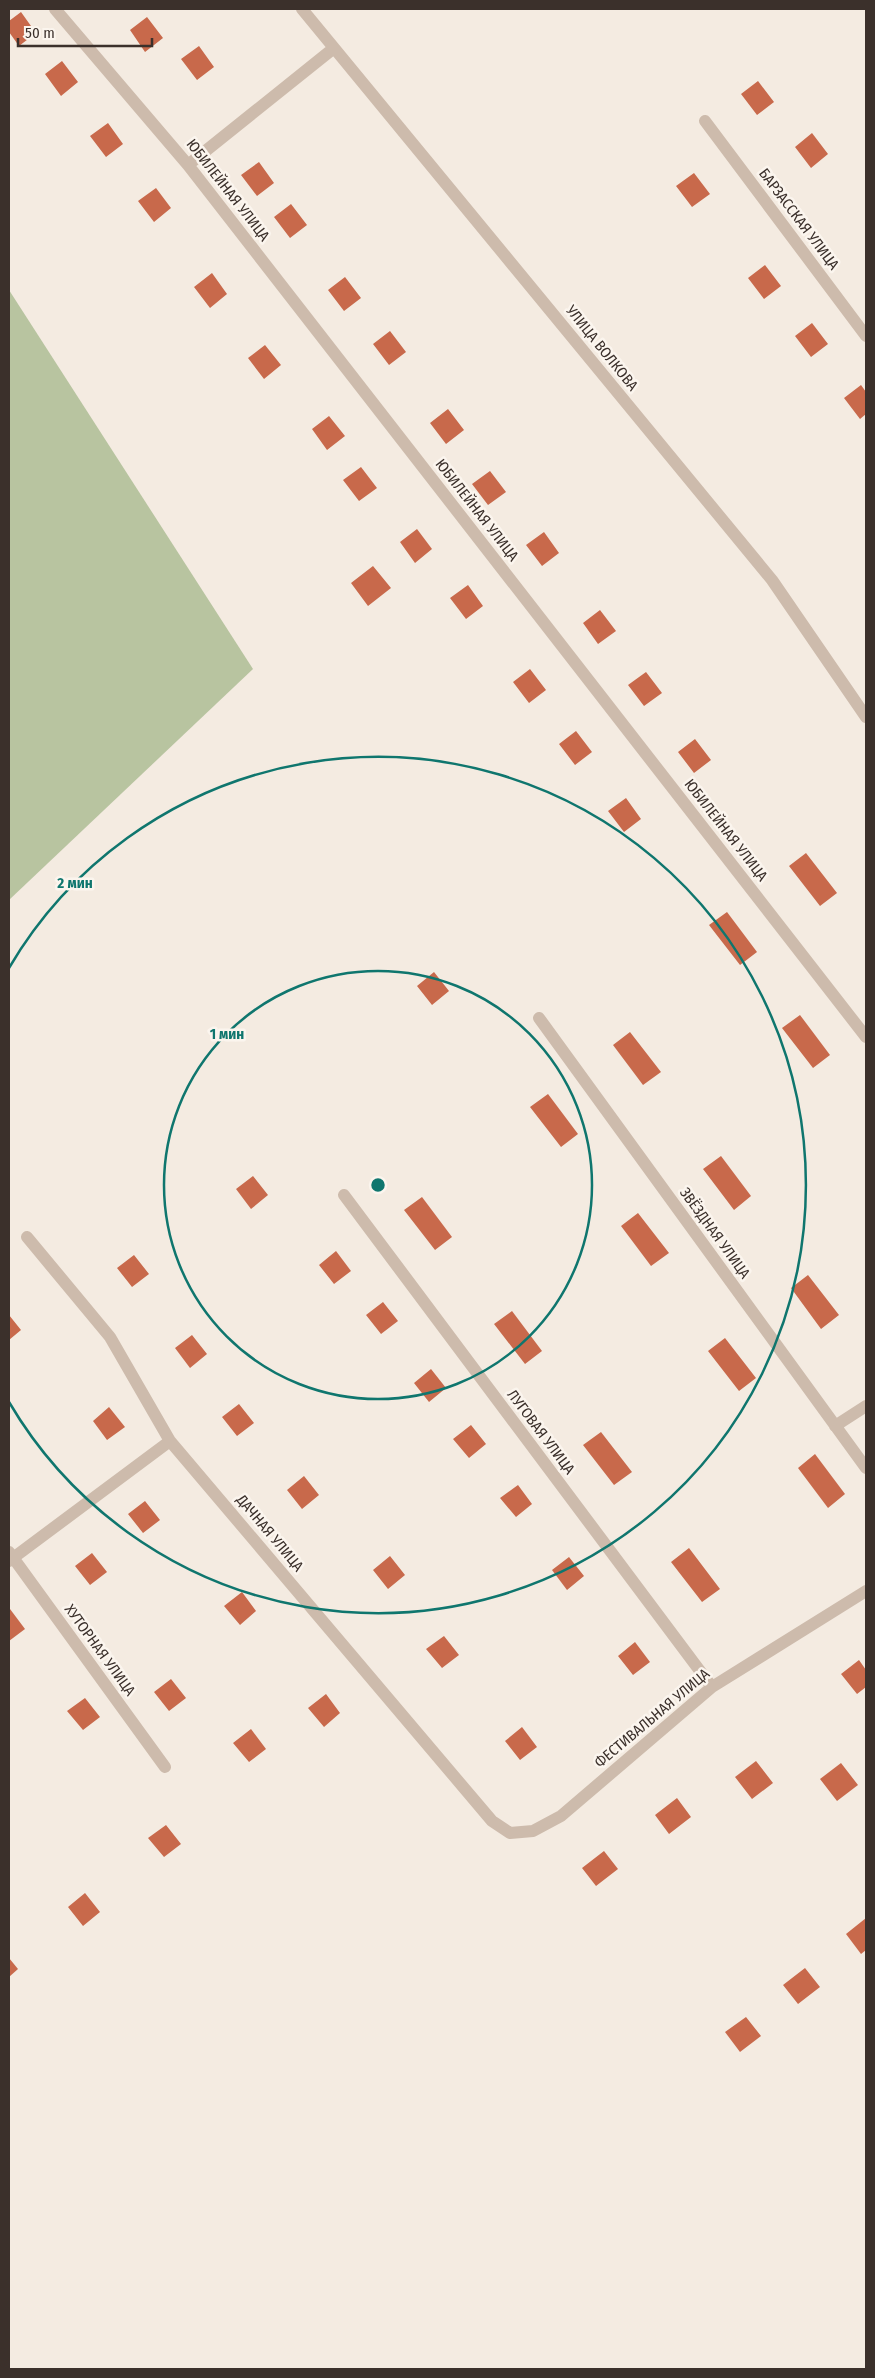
<svg xmlns="http://www.w3.org/2000/svg" width="875" height="2378" viewBox="0 0 875 2378" font-family="'Fira Sans Condensed',sans-serif">
<rect width="100%" height="100%" fill="#f4ebe1"/>
<path fill="#b8c4a0" d="M9 290 253 669 9 900Z"/>
<path fill="#c8694b" d="M21 12 36 33 19 46 9 32V21Z
M147 17 163 38 145 52 130 30Z
M199 46 214 67 197 80 181 59Z
M62 61 78 82 61 96 45 74Z
M758 81 774 102 757 115 741 94Z
M108 123 123 144 106 157 90 136Z
M812 133 828 154 811 168 795 147Z
M259 162 274 183 257 196 241 175Z
M694 173 710 194 692 207 676 186Z
M156 188 171 208 154 222 138 201Z
M291 204 307 225 290 238 274 217Z
M765 265 781 286 764 299 748 278Z
M212 273 227 294 210 308 194 287Z
M345 277 361 298 344 311 328 290Z
M812 323 828 344 811 357 795 336Z
M390 331 406 352 389 365 373 344Z
M265 345 281 365 264 379 248 358Z
M861 385 866 392V414L860 419 844 398Z
M448 409 464 430 446 444 430 423Z
M329 416 345 436 327 450 312 429Z
M361 467 377 488 359 501 343 480Z
M490 471 506 492 488 505 472 484Z
M417 529 432 549 415 563 400 542Z
M544 532 559 553 542 566 526 545Z
M373 566 391 588 368 606 351 583Z
M468 585 483 606 466 619 450 598Z
M600 610 616 631 598 644 583 623Z
M530 669 546 690 529 703 513 682Z
M646 672 662 693 644 706 628 685Z
M576 731 592 752 575 765 559 744Z
M695 739 711 760 694 773 678 752Z
M626 798 641 819 624 832 608 811Z
M806 853 837 893 820 906 789 866Z
M727 912 757 952 740 965 709 925Z
M434 972 449 991 432 1005 417 986Z
M800 1015 830 1055 813 1068 782 1028Z
M630 1032 661 1072 643 1085 613 1045Z
M548 1094 578 1134 561 1147 530 1107Z
M721 1156 751 1196 734 1210 703 1169Z
M253 1176 268 1195 251 1209 236 1189Z
M422 1197 452 1237 435 1250 404 1210Z
M638 1213 669 1253 651 1266 621 1226Z
M336 1251 351 1271 334 1284 319 1265Z
M134 1255 149 1274 132 1287 117 1268Z
M808 1275 839 1315 821 1329 791 1288Z
M383 1302 398 1321 381 1334 366 1315Z
M512 1311 542 1351 525 1364 494 1324Z
M9 1315 21 1330 9 1340Z
M192 1335 207 1354 190 1368 175 1348Z
M725 1338 756 1378 739 1391 708 1351Z
M431 1369 446 1388 429 1402 414 1383Z
M239 1404 254 1423 237 1436 222 1417Z
M109 1407 125 1427 107 1440 93 1421Z
M471 1425 486 1444 469 1458 453 1439Z
M601 1432 632 1472 614 1485 583 1445Z
M815 1454 845 1494 828 1508 798 1468Z
M304 1476 319 1495 302 1509 287 1490Z
M518 1485 532 1504 516 1517 500 1498Z
M145 1501 160 1520 143 1533 128 1514Z
M689 1548 720 1589 702 1602 671 1562Z
M92 1553 107 1572 90 1585 75 1566Z
M390 1556 405 1575 388 1589 373 1570Z
M569 1557 584 1576 567 1590 552 1570Z
M242 1592 256 1611 240 1625 224 1606Z
M10 1609 25 1629 9 1641V1610Z
M444 1636 459 1655 442 1668 426 1649Z
M635 1642 650 1662 633 1675 618 1656Z
M859 1660 866 1670V1687L857 1694 841 1674Z
M171 1679 186 1698 169 1711 154 1692Z
M326 1694 340 1713 324 1727 308 1708Z
M85 1698 100 1717 83 1730 67 1711Z
M522 1727 537 1747 520 1760 505 1741Z
M251 1729 266 1749 249 1762 233 1743Z
M756 1761 773 1783 752 1799 735 1777Z
M841 1763 858 1785 837 1801 820 1779Z
M677 1798 691 1817 669 1834 655 1815Z
M166 1825 181 1844 164 1857 148 1838Z
M604 1851 618 1869 596 1886 582 1868Z
M85 1893 100 1912 83 1926 68 1907Z
M866 1918V1950L861 1954 846 1934Z
M9 1958 18 1969 9 1977Z
M805 1968 820 1987 798 2004 783 1985Z
M746 2017 761 2036 740 2052 725 2032Z"/>
<g fill="none" stroke-linecap="round" stroke-linejoin="round">
<path stroke="#cdbbac" stroke-width="12" d="M55 9 188 165 866 1037
M302 9 772 580 866 717
M705 121 866 336
M188 165 334 48
M539 1018 866 1468
M344 1195 712 1687
M27 1237 110 1337 170 1441 492 1821 510 1833 533 1831 561 1816 712 1687 866 1591
M835 1426 866 1406
M9 1552 165 1767
M9 1561 170 1441"/>
</g>
<g fill="none" stroke="#0f766e" stroke-width="2.5">
<circle cx="378" cy="1185" r="214"/>
<path d="M9 968A428 428 0 1 1 9 1402"/>
</g>
<g text-anchor="middle" stroke-width="5" stroke-linejoin="round" paint-order="stroke">
<g font-size="15" fill="#3b302b" stroke="#fbf5ee">
<text transform="translate(228 190) rotate(52)" y="5">ЮБИЛЕЙНАЯ УЛИЦА</text>
<text transform="translate(799 219) rotate(53)" y="5">БАРЗАССКАЯ УЛИЦА</text>
<text transform="translate(602 348) rotate(51)" y="5">УЛИЦА ВОЛКОВА</text>
<text transform="translate(477 510) rotate(52)" y="5">ЮБИЛЕЙНАЯ УЛИЦА</text>
<text transform="translate(726 830) rotate(52)" y="5">ЮБИЛЕЙНАЯ УЛИЦА</text>
<text transform="translate(715 1233) rotate(54)" y="5">ЗВЁЗДНАЯ УЛИЦА</text>
<text transform="translate(541 1432) rotate(53)" y="5">ЛУГОВАЯ УЛИЦА</text>
<text transform="translate(270 1533) rotate(50)" y="5">ДАЧНАЯ УЛИЦА</text>
<text transform="translate(100 1650) rotate(54)" y="5">ХУТОРНАЯ УЛИЦА</text>
<text transform="translate(652 1718) rotate(-40)" y="5">ФЕСТИВАЛЬНАЯ УЛИЦА</text>
</g>
</g>
<circle cx="378" cy="1185" r="8" fill="#0f766e" stroke="#fbf5ee" stroke-width="2.5"/>
<g font-size="15" text-anchor="middle" font-weight="bold" fill="#0f766e" stroke="#fbf5ee" stroke-width="5" stroke-linejoin="round" paint-order="stroke">
<text x="75" y="888">2 мин</text>
<text x="227" y="1039">1 мин</text>
</g>
<rect width="875" height="2378" fill="none" stroke="#3b302b" stroke-width="20"/>
<path d="M18 38v8h134v-8" fill="none" stroke="#3b302b" stroke-width="2.5"/>
<text x="25" y="38" font-size="15" fill="#3b302b" stroke="#fbf5ee" stroke-width="4" paint-order="stroke">50 m</text>
</svg>
